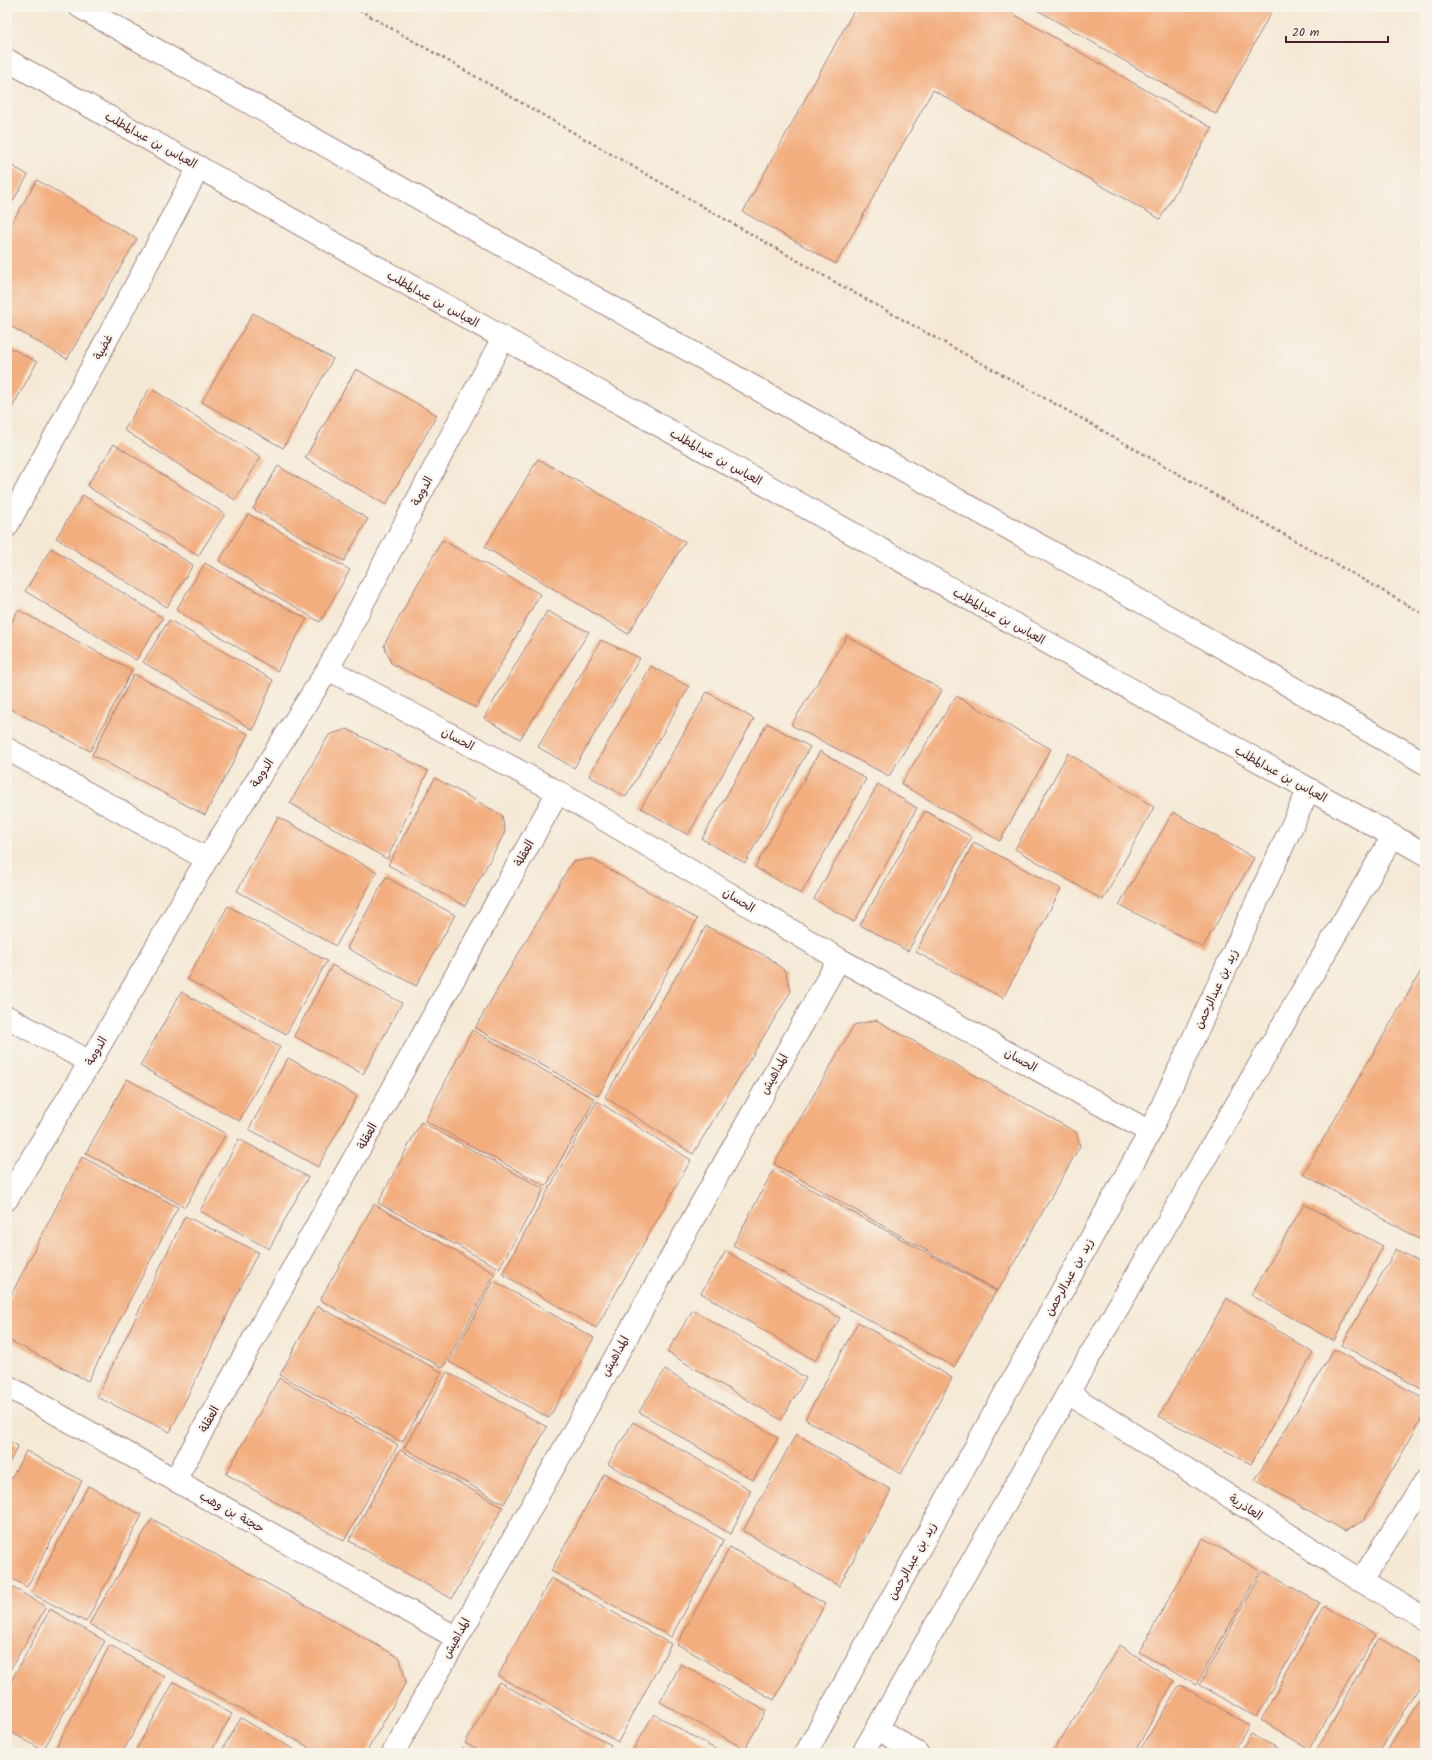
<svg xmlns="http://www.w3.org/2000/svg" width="1432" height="1760" viewBox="0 0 1432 1760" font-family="Kalam,'Playpen Sans Arabic',sans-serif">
<rect width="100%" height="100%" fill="#f7f3e8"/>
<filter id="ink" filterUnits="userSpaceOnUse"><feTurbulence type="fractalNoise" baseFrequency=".025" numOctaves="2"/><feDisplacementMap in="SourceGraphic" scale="8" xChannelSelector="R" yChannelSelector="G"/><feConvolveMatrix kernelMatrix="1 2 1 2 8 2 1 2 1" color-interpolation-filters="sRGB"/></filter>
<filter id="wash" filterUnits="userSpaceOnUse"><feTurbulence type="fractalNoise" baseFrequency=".012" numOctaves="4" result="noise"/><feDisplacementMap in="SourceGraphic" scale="16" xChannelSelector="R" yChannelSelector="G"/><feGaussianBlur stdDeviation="0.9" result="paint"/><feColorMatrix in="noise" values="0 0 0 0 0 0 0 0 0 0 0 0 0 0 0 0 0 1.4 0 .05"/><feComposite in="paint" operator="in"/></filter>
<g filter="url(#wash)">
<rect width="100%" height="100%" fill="#f5e9d6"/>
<g id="blocks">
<path fill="#f3ae7f" d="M856 7H1001L1212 128 1160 219 933 90 836 264 743 212Z
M1032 7H1274L1216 114Z
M7 163 28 175 7 211Z
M37 180 137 239 67 359 7 324V231Z
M253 313 333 359 283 448 202 402Z
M7 346 37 362 7 417Z
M356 369 437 415 386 505 305 458Z
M150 388 261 457 235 500 124 430Z
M114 444 225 514 198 556 87 486Z
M538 459 685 542 628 634 485 547Z
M278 466 368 519 344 561 253 509Z
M83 495 193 565 167 607 56 538Z
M248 514 350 570 320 622 219 561Z
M442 540 540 594 476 708 391 663 384 645Z
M51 548 163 618 136 660 25 591Z
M205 563 307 619 277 671 176 610Z
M18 610 132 670 90 751 7 707V631Z
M547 611 589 632 520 739 484 718Z
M169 620 273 680 253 730 143 662Z
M847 636 942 690 889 776 791 725Z
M601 640 640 658 574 768 538 747Z
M651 666 689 687 626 797 589 776Z
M134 674 248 734 205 815 92 755Z
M707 692 754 719 688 835 641 808Z
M956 696 1051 749 1000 841 901 784Z
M767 723 810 747 745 863 702 839Z
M347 729 428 771 387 859 290 803 329 735Z
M820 751 866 779 801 894 755 867Z
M1068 753 1154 807 1103 900 1015 849Z
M435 778 502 815 505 832 465 906 388 865Z
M878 784 917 808 854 922 814 899Z
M925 811 972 837 908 951 860 925Z
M1173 812 1254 858 1203 947 1119 905Z
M278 817 377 872 336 946 237 891Z
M974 842 1061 889 1003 998 916 952Z
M591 859 697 919 598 1096 475 1028 572 862Z
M386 877 455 915 416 986 347 948Z
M228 906 327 961 286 1034 187 979Z
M706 926 768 957 785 971 791 991 693 1154 605 1097Z
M1425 964V1242L1303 1174Z
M332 965 402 1003 363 1074 294 1036Z
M181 992 280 1047 239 1121 140 1066Z
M876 1020 1076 1132 1080 1146 998 1291 774 1164 854 1025Z
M472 1030 595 1099 546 1186 425 1121Z
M288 1058 357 1096 318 1167 249 1129Z
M127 1079 226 1134 185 1207 86 1153Z
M597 1101 691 1160 596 1328 502 1274Z
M421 1122 544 1189 499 1268 378 1203Z
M239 1139 308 1177 269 1249 200 1211Z
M82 1157 178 1207 88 1381 7 1339V1303Z
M774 1169 996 1291 954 1367 733 1245Z
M374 1204 495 1274 443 1368 320 1300Z
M1304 1204 1383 1246 1334 1341 1251 1295Z
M185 1216 258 1252 170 1432 97 1397Z
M1396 1249 1425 1265V1391L1342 1345Z
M726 1251 840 1318 815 1361 701 1293Z
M494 1281 594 1338 549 1418 449 1362Z
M1227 1298 1313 1353 1251 1464 1159 1416Z
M317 1306 442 1372 402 1442 280 1375Z
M693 1310 806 1378 781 1420 667 1352Z
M858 1322 952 1378 901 1474 805 1419Z
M1334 1349 1425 1399V1413L1364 1520 1345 1531 1255 1480Z
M665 1370 778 1438 753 1480 639 1412Z
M447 1372 547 1427 504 1504 404 1448Z
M279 1378 398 1445 344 1541 226 1474Z
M633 1422 751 1490 731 1534 608 1464Z
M796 1434 891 1490 839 1586 743 1531Z
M7 1440 18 1446 7 1467Z
M400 1450 503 1507 452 1599 349 1541Z
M26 1451 82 1481 27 1587 7 1576V1486Z
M604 1474 724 1540 671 1637 551 1571Z
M88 1486 142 1515 86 1622 31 1593Z
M152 1519 400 1658 406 1682 366 1753H319L89 1624Z
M1203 1538 1260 1571 1196 1685 1139 1652Z
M730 1547 825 1604 774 1700 677 1644Z
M1263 1571 1320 1603 1256 1717 1199 1685Z
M551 1578 671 1644 618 1742 498 1676Z
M7 1584 46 1607 7 1675Z
M1324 1606 1376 1635 1309 1749 1261 1720Z
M50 1609 105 1641 43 1750 7 1730V1689Z
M1379 1638 1425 1664V1677L1380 1753H1316L1315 1752Z
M110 1645 165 1677 122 1753H53Z
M1120 1645 1174 1681 1134 1753H1052Z
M681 1664 766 1711 745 1749 660 1702Z
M174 1682 232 1714 210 1753H134Z
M499 1682 611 1745 606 1753H483L465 1743Z
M1180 1685 1249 1725 1233 1753H1138Z
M1425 1691V1753H1387Z
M654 1714 722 1753H631Z
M241 1718 300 1753H220Z
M1251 1734 1286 1753H1240Z
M462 1748 471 1753H460Z"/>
</g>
</g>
<g filter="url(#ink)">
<use href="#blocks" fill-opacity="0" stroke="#a08480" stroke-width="1"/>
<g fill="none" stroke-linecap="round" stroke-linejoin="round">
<defs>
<path id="minor" d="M7 526 199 167
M328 669 558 792 839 959 1150 1132
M7 749 207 859
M7 1017 90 1062
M7 1199 90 1062 207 859 328 669 503 338
M7 1386 457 1638
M1068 1393 1361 1581 1425 1619
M175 1480 558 792
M1361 1581 1425 1481
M877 1728 917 1753
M393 1753 839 959"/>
<path id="tertiary" d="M80 7 775 399 1160 612 1425 763
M7 60 1425 854
M806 1753 1150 1132 1309 789
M863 1753 1068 1393 1393 836"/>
</defs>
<use href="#minor" stroke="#a08480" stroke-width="24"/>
<use href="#tertiary" stroke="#a08480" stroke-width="24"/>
<path stroke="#a08480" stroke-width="2.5" stroke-dasharray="3 3" stroke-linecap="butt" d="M354 7 840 285 1077 416 1425 615"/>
<use href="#minor" stroke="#fff" stroke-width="22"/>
<use href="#tertiary" stroke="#fff" stroke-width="22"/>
</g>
</g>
<g text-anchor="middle" stroke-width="4" stroke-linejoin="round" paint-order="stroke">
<g font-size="12" fill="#4a1f2b" stroke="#f7f3e8">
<text transform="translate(151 140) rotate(29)" y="4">العباس بن عبدالمطلب</text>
<text transform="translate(433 299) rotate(29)" y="4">العباس بن عبدالمطلب</text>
<text transform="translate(103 347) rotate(-62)" y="4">غضية</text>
<text transform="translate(716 457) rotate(29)" y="4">العباس بن عبدالمطلب</text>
<text transform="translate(422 491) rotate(-62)" y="4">الدومة</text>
<text transform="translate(999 616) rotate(29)" y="4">العباس بن عبدالمطلب</text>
<text transform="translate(458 739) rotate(28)" y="4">الحسان</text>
<text transform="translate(262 773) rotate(-57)" y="4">الدومة</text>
<text transform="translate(1281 774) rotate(29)" y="4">العباس بن عبدالمطلب</text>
<text transform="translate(524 853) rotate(-61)" y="4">العقلة</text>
<text transform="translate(739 900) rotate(31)" y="4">الحسان</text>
<text transform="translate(1216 989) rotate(-65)" y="4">زيد بن عبدالرحمن</text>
<text transform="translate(96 1051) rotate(-60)" y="4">الدومة</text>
<text transform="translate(1021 1060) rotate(29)" y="4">الحسان</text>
<text transform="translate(774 1074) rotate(-61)" y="4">المداهيش</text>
<text transform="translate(367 1136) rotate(-61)" y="4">العقلة</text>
<text transform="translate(1069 1277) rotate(-61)" y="4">زيد بن عبدالرحمن</text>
<text transform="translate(615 1356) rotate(-61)" y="4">المداهيش</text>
<text transform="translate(209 1419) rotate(-61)" y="4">العقلة</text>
<text transform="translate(1246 1507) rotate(33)" y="4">العاذرية</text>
<text transform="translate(232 1512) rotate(29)" y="4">حجنة بن وهب</text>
<text transform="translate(912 1561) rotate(-61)" y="4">زيد بن عبدالرحمن</text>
<text transform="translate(456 1638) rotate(-61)" y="4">المداهيش</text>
</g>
</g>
<rect width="1432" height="1760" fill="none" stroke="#f7f3e8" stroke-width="24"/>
<path d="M1286 36v6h102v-6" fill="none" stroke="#4a1f2b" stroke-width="2"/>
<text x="1292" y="36" font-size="12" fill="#4a1f2b" stroke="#f7f3e8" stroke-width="3" paint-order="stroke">20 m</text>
</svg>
